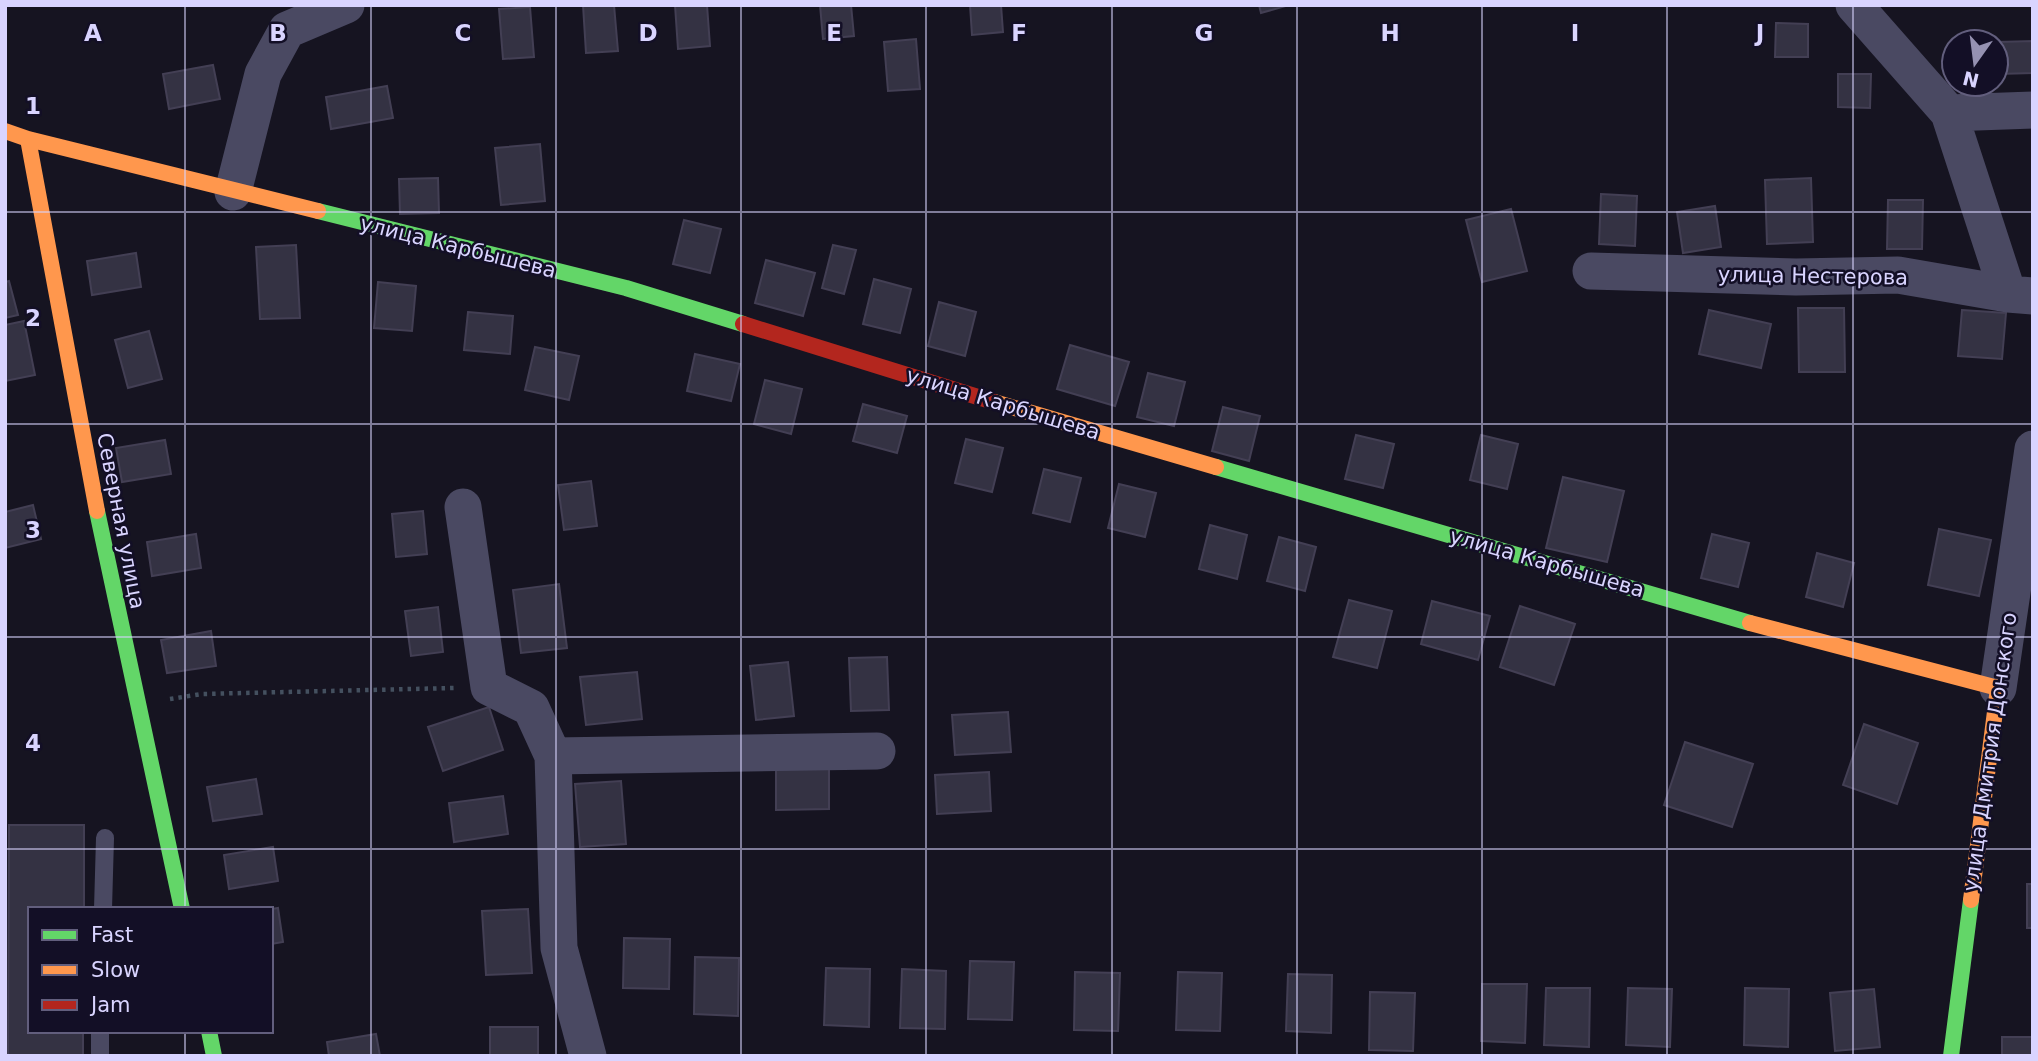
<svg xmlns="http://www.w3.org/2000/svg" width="2038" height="1061" viewBox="0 0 2038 1061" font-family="'DejaVu Sans',sans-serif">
<rect width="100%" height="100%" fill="#161421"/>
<path fill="#343243" stroke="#433f54" stroke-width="2" d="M583 5H614L618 51 586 53Z
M675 5H707L710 46 678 49Z
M820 5H851L854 36 823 39Z
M970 5H1001L1003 32 972 35Z
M1259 5H1289L1261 13Z
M530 7 534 57 503 59 499 9Z
M1776 23 1808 24V57H1775Z
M916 39 920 89 888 91 884 42Z
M2033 41V73L1998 74V42Z
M213 65 220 99 169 109 163 74Z
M1838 74H1871L1870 108 1838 107Z
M387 86 393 118 331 129 326 97Z
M540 144 545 201 501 205 495 148Z
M438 178 439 213 400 214 399 179Z
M1811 178 1813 242 1767 244 1765 180Z
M1601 194 1637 196 1635 246 1599 244Z
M1888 200H1923L1922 249H1887Z
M1715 206 1721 247 1683 253 1677 212Z
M1511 209 1527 271 1482 282 1466 220Z
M684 220 721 229 710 273 673 264Z
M296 245 300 318 260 319 256 247Z
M833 245 856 250 844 294 822 288Z
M136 253 141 287 92 295 87 261Z
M766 260 815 273 803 316 755 303Z
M874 279 911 289 900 333 863 324Z
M9 281 18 315 5 318V282Z
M378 282 416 286 412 331 374 328Z
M939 302 976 312 965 356 928 346Z
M1798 308H1844L1845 372H1799Z
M1709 310 1771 324 1761 368 1699 354Z
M1962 310 2006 313 2002 359 1958 356Z
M468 312 513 316 510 354 464 350Z
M24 321 35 375 5 381V325Z
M149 331 162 379 128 388 115 340Z
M1070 345 1129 362 1115 406 1057 389Z
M535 347 579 356 569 400 525 390Z
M695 354 740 364 731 401 687 391Z
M1148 373 1185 382 1174 426 1137 417Z
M765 380 802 389 791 434 754 424Z
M863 404 907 416 897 453 853 441Z
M1223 407 1260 416 1249 461 1212 451Z
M1356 435 1394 444 1383 488 1345 479Z
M1481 435 1518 444 1507 489 1470 480Z
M966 439 1003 448 992 492 955 483Z
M165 440 171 474 122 482 116 448Z
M1044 469 1081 478 1070 522 1033 513Z
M1563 477 1624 491 1607 562 1546 548Z
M591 481 597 526 564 530 558 485Z
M1119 484 1156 493 1145 537 1108 528Z
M33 505 41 539 5 548V512Z
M423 511 427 554 396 557 392 514Z
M1210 525 1247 535 1237 579 1199 569Z
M1939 529 1991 540 1979 596 1928 585Z
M196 534 201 568 152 576 147 542Z
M1712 534 1749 543 1738 587 1701 578Z
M1279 537 1316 547 1305 591 1267 581Z
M1817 553 1854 563 1843 607 1806 597Z
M559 584 567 648 521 653 513 590Z
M1349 600 1392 611 1377 668 1333 657Z
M1432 601 1490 616 1478 660 1421 644Z
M1520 606 1575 624 1554 685 1500 667Z
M438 607 443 652 411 656 405 611Z
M211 631 216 666 167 673 161 640Z
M887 657 889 710 851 711 849 658Z
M788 662 794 716 756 720 750 666Z
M637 672 642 719 586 725 580 677Z
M489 707 503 750 443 771 428 727Z
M1008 712 1011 752 955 755 952 715Z
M1864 724 1918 743 1897 804 1843 785Z
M1685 742 1753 764 1732 827 1664 805Z
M829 766V809L776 810V767Z
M989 772 991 811 937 814 935 775Z
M256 779 262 814 213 821 207 787Z
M621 781 626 844 580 847 575 784Z
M503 796 508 834 454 842 449 803Z
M9 825H84V909H30V1031H83V1056H8Z
M273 847 278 881 229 889 224 855Z
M2027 884H2033V928H2027Z
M278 908 283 942 271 944V909Z
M528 909 532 973 486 975 482 911Z
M624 938 670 939 669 989 623 988Z
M695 957 739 958 738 1016 694 1014Z
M970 961 1014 962 1012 1020 968 1019Z
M826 968 870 969 869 1027 824 1025Z
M902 969 946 971 945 1029 900 1028Z
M1075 972 1120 973 1118 1031 1074 1030Z
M1178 972 1222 973 1220 1031 1176 1030Z
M1288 974 1332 975 1331 1033 1286 1031Z
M1482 984H1527L1525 1043 1481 1041Z
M1546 988H1590L1589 1047 1544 1045Z
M1628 988 1672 989 1670 1047 1626 1045Z
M1745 988 1789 989 1788 1047 1744 1045Z
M1874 989 1880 1047 1835 1051 1830 993Z
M1370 992 1415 993 1413 1051 1369 1050Z
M490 1027H538V1056H490Z
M376 1034 380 1056H329L327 1042Z
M2002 1037H2033V1056H2002Z"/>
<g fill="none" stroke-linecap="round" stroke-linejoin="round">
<path stroke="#44505f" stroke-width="4.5" stroke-dasharray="3.5 5" stroke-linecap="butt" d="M170 699 202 694 454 688"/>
<path stroke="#4a4962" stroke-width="18" d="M103 909 105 838
M100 1056V1031"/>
<path stroke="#4a4962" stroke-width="37" d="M1854 5 1949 113 2008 294
M1949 113 2033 110
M233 192 263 74 287 30 346 5
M1591 271 1796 277 1898 275 2008 294 2033 296
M463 507 489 687 531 708 553 756 559 948 588 1056
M1998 688 2033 449
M553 756 877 751"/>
<path stroke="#63d668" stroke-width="16" d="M318 211 626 288 743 324
M1216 467 1750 623
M97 511 182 909
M209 1031 214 1056
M1951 1056 1971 900"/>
<path stroke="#ff974d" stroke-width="16" d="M5 131 28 139 318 211
M28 139 97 511
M994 402 1216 467
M1750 623 1998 688 1971 900"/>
<path stroke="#b3261e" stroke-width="16" d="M743 324 994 402"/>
</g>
<path fill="none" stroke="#d9d4ff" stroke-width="2" stroke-opacity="0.55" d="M185 5V909M371 5V1056M556 5V1056M741 5V1056M926 5V1056M1112 5V1056M1297 5V1056M1482 5V1056M1667 5V1056M1853 5V1056M5 212H2033M5 424H2033M5 637H2033M5 849H2033M185 1031V1056"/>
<g text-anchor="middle" stroke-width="5" stroke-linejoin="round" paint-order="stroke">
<g font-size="21" fill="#d9d4ff" stroke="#130f26">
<text transform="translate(458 247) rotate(14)" y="7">улица Карбышева</text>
<text transform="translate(1813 276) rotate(1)" y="7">улица Нестерова</text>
<text transform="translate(1003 404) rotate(17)" y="7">улица Карбышева</text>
<text transform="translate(121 521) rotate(79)" y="7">Северная улица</text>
<text transform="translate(1547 563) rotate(16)" y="7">улица Карбышева</text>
<text transform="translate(1990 752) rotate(-82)" y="7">улица Дмитрия Донского</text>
</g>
</g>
<g font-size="23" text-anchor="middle" font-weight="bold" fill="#d9d4ff" stroke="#130f26" stroke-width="5" stroke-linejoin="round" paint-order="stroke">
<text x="93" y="41">A</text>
<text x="278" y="41">B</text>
<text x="463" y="41">C</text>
<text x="648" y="41">D</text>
<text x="834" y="41">E</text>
<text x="1019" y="41">F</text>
<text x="1204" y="41">G</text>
<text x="1390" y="41">H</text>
<text x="1575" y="41">I</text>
<text x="1760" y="41">J</text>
<text x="33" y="114">1</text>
<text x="33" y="326">2</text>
<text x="33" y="538">3</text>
<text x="33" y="751">4</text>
</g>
<rect width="2038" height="1061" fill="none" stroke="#d9d4ff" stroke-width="14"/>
<rect x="28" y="907" width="245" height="126" fill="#130f26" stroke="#625e7d" stroke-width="2"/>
<rect x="42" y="930" width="35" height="10" fill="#63d668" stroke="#625e7d" stroke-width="2"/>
<text x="91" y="942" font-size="21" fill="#d9d4ff">Fast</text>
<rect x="42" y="965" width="35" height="10" fill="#ff974d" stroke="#625e7d" stroke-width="2"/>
<text x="91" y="977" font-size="21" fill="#d9d4ff">Slow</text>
<rect x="42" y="1000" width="35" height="10" fill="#b3261e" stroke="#625e7d" stroke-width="2"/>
<text x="91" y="1012" font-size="21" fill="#d9d4ff">Jam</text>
<g transform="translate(1975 63) rotate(194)"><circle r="33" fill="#130f26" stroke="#625e7d" stroke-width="2"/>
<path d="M0-5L12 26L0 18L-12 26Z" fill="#9591b1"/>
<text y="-10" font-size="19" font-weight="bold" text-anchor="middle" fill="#d9d4ff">N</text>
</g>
</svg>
